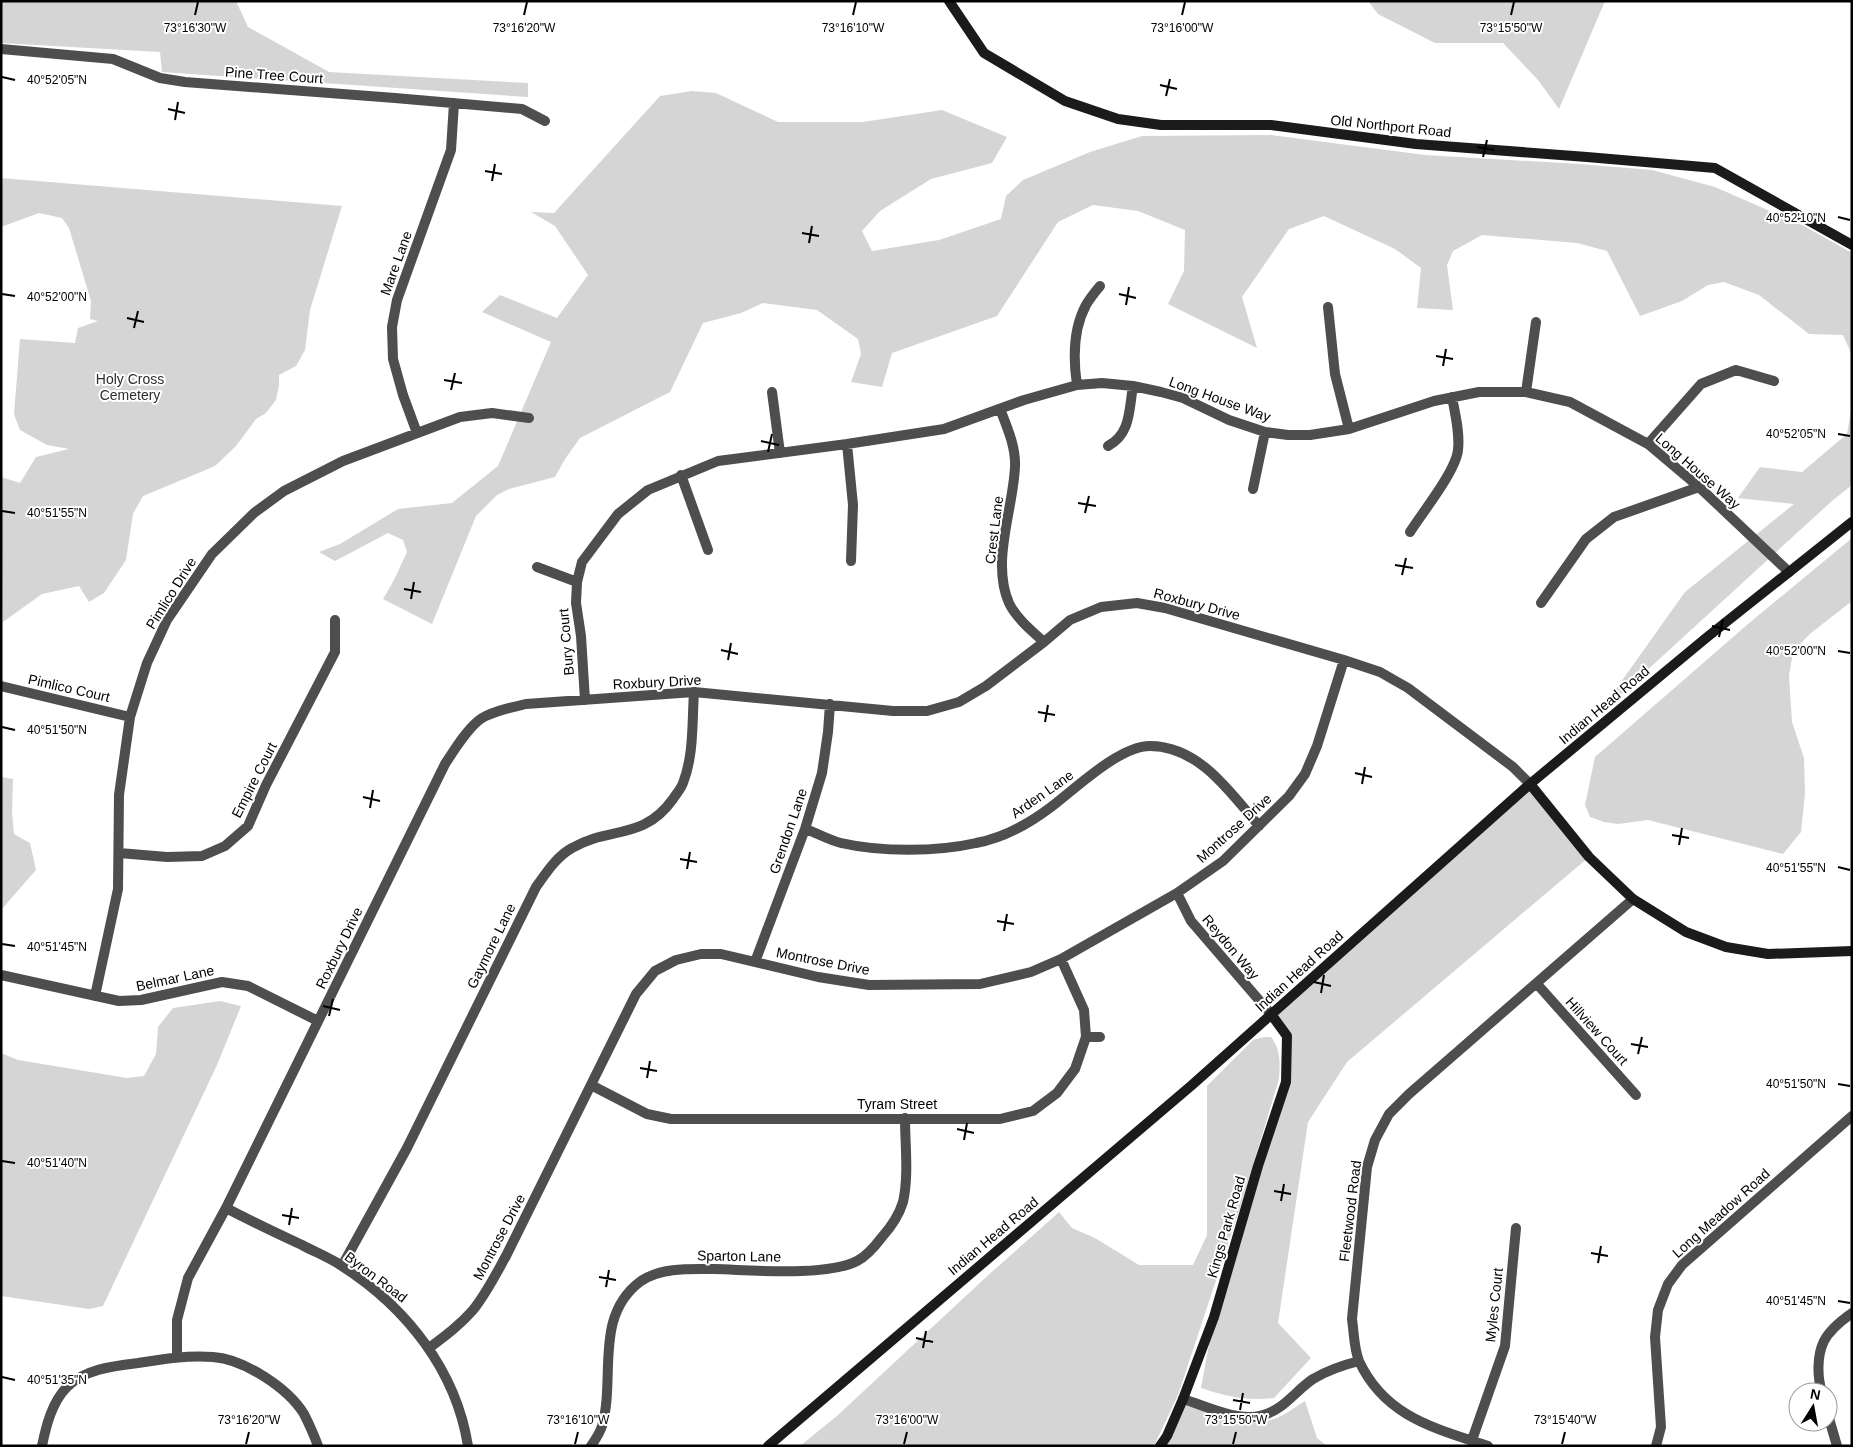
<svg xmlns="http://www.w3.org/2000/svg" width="1853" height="1447" viewBox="0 0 1853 1447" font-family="Arial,sans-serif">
<rect width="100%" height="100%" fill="#fff"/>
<path fill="#d5d5d5" d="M1 1H236L248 27 329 72 528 83V97L162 72 160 52 1 43Z
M1368 1H1605L1559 109 1538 80 1503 43H1435L1378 14Z
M692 91 716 93 778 122H863L942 110 1007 137 992 163 931 179 880 211 862 231 872 251 939 240 1001 219 1006 196 1023 180 1090 152 1142 136 1271 135 1425 155 1579 164 1652 170 1715 187 1804 226 1852 253V355L1843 335 1809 334 1759 295 1724 282 1708 285 1682 301 1640 316 1607 251 1577 243 1482 235 1453 251 1447 265 1453 310 1417 308 1421 268 1395 249 1324 216 1289 229 1242 297 1257 348 1168 304 1184 271 1185 230 1138 211 1093 205 1058 222 997 316 892 353 882 387 851 382 861 354 858 339 817 310 763 303 741 313 703 323 670 392 580 438 565 459 555 477 509 489 497 495 476 516 432 624 383 599 394 580 407 552 403 540 388 533 335 561 319 552 340 544 398 509 452 503 498 466 551 342 482 312 500 295 557 318 588 275 555 226 531 212 554 213 660 96Z
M1 178 342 206 310 310 305 350 296 366 279 375V385L276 400 266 413 256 419 236 446 215 466 143 496 133 514 126 560 104 593 89 602 79 586 42 594 3 622 1 477 20 483 36 457 69 449 47 445 20 430 14 414 20 339 75 343 78 328 98 321 90 319 91 301 69 228 62 218 39 213 1 227Z
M1852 405V485L1833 500 1596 717 1685 592 1794 504 1738 498 1760 467 1802 472 1847 434Z
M1852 538V601L1811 633 1793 651 1789 676 1792 722 1804 758 1805 793 1801 832 1783 854 1648 820 1618 824 1604 822 1590 817 1585 805 1595 757 1748 624Z
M1 777 13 779 12 813 14 834 30 843 36 870 1 910Z
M1530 784 1589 857 1347 1062 1308 1122 1278 1323 1311 1358 1274 1398C1244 1401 1229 1397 1201 1388L1214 1317 1286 1082 1287 1036 1271 1014Z
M220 1001 241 1006 217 1065 103 1306 89 1309 1 1296V1053L18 1060 127 1078 144 1076 156 1054 158 1027 173 1008Z
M1264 1037H1271C1281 1050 1280 1063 1279 1079L1240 1208 1178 1395 1154 1446H800L838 1415 984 1279 1059 1212 1072 1228 1095 1238 1139 1265H1193L1207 1235V1086L1253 1040Z
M1305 1401 1317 1438 1327 1446H1166L1185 1404C1211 1415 1243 1428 1271 1420 1283 1417 1295 1407 1305 1401Z"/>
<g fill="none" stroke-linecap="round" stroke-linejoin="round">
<path stroke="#4e4e4e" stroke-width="10" d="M1 49 113 59 160 78 185 82 395 98 522 109 545 121
M1328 307 1335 374 1349 429
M1077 385C1073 358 1073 329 1086 305 1090 298 1095 292 1100 286
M772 392 780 453
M1526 392 1536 322
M1000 409C1007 427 1016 447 1015 467 1013 510 991 562 1009 603 1016 618 1032 631 1044 642
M417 433 403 395 393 359 392 327 397 300 451 150 454 103
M847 444 853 505 851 561
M1648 444 1701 384 1736 370 1774 381
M1108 446C1131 434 1129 409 1133 386
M681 475 708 550
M1253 489 1265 432
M1410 532C1422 513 1456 471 1458 450 1460 432 1455 414 1452 397
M537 567 577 582
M1541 603 1586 539 1614 517 1699 487
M1 686 130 717
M585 700 581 636 576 603 577 582 582 562 618 514 648 490 718 461 847 444 944 429 1024 400 1077 385 1102 383 1133 386 1161 392 1183 398 1229 420 1265 432 1288 435H1310L1349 429 1434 401 1479 392H1526L1570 402 1648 444 1699 487 1789 572
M805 829C817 833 829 840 841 843 880 852 937 852 976 843 1003 838 1030 823 1051 807 1075 789 1119 746 1150 746 1199 746 1230 792 1259 826
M119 853 167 857 202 856 225 846 248 826 266 785 335 652V620
M1177 893 1191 921 1271 1014
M755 962 805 829 822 773 828 732 830 704
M1 975 119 1001 141 1000 222 982 248 986 318 1021
M1537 984 1636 1095
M95 996 118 889 119 795 130 717 147 663 167 620 212 554 254 513 284 491 343 461 460 417 492 413 529 418
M1086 1037H1100
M591 1085 647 1114 671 1119H1000L1033 1111 1057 1093 1075 1069 1086 1037 1084 1010 1061 959
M226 1208C251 1221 276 1233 302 1245 315 1252 330 1258 342 1266 406 1307 456 1370 468 1446
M342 1266 407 1148 536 887C546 873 557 856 572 848 610 826 643 841 673 799 676 794 681 789 683 783 694 755 692 722 694 692
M429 1348C445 1336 460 1325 473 1310 486 1294 496 1274 506 1256L636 994 655 971 676 960 701 954H721L818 977 869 985 980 984 1031 972 1061 959 1177 893 1223 861 1289 796 1305 774 1317 746 1344 660
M177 1356V1320L188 1278 226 1208 445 764C455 749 465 732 478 721 488 712 513 707 526 704L694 692 893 711H927L959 702 986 686 1044 642 1070 620 1101 607 1137 603 1165 608 1344 660 1380 672 1408 688 1513 767 1530 784
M1822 1392C1817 1377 1817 1355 1824 1341 1830 1329 1842 1320 1852 1313
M1183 1399C1206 1406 1235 1421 1260 1416 1283 1411 1295 1391 1313 1379 1328 1370 1343 1365 1359 1361
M1828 1415 1837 1446
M1472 1440 1505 1346 1516 1228
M42 1446C46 1426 52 1402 67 1387 85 1369 113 1366 138 1363 163 1359 188 1355 213 1357 244 1359 288 1388 304 1414 309 1424 314 1435 318 1446
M591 1446C595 1440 600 1433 602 1426 616 1378 593 1316 641 1281 662 1267 691 1269 715 1269 752 1270 825 1277 857 1261 867 1256 876 1245 882 1237 891 1227 899 1215 903 1202 909 1175 905 1145 905 1118
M1488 1446C1435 1428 1385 1417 1359 1361 1354 1349 1354 1333 1352 1319L1367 1167 1375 1140 1389 1114 1409 1094 1633 899
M1656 1446 1661 1427 1655 1337 1658 1310 1668 1284 1682 1265 1852 1116"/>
<path stroke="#1b1b1b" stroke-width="10" d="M949 1 984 53 1065 101 1118 119 1161 125H1271L1416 144 1587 157 1715 168 1852 245
M1530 784 1589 857 1633 899 1686 932 1726 947 1768 954 1852 951
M768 1446 1192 1085 1530 784 1706 638 1852 522
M1160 1446 1167 1436 1183 1399 1214 1317 1258 1166 1286 1082 1287 1036 1271 1014"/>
</g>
<path fill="none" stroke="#000" stroke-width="2" d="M195 15 198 2M524 15 527 2M853 15 856 2M1182 15 1185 2M1511 15 1514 2M2 77 15 80M1160 85 1177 89M1166 96 1170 79M168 109 185 113M175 120 178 102M1477 147 1494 150M1483 157 1487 140M485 171 502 174M492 181 495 164M1838 217 1850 220M802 233 819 236M809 243 812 226M2 294 15 296M1119 294 1136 298M1126 305 1129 287M127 318 144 322M134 328 138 311M1436 356 1453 359M1443 366 1446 349M444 380 462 383M451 390 455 373M1838 434 1850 436M761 441 779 445M768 452 772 434M1078 503 1096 506M2 511 15 513M1085 513 1089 496M1395 565 1413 568M1402 575 1406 558M404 589 421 592M411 599 414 582M1712 626 1730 630M1719 637 1723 619M721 650 738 654M1838 651 1850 653M728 660 731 643M1038 712 1055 715M1045 722 1048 705M2 727 15 730M1355 773 1372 777M1362 784 1365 767M363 797 380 801M370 808 373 790M1672 835 1689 838M1679 845 1682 828M680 859 697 862M1838 867 1850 870M687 869 690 852M997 921 1014 924M1004 931 1007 914M2 944 15 946M1314 982 1331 986M1321 993 1324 975M323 1006 340 1010M329 1016 333 999M1631 1044 1648 1047M1638 1054 1642 1037M640 1068 657 1071M647 1078 650 1061M1838 1084 1850 1086M957 1129 974 1133M964 1140 967 1123M2 1161 15 1163M1274 1191 1291 1194M1281 1201 1284 1184M282 1215 299 1218M289 1225 292 1208M1591 1253 1608 1256M1598 1263 1601 1246M599 1277 616 1280M606 1287 609 1270M1838 1301 1850 1303M916 1338 933 1342M923 1348 926 1331M2 1377 15 1380M1233 1400 1250 1403M1240 1410 1243 1393M246 1444 249 1432M575 1444 578 1432M904 1444 907 1432M1233 1444 1236 1432M1562 1444 1565 1432"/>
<g text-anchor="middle" stroke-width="4" stroke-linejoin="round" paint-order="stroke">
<g font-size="14" fill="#000" stroke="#fff">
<text transform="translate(274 75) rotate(4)" y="5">Pine Tree Court</text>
<text transform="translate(1391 126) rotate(6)" y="5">Old Northport Road</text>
<text transform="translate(396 263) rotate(-70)" y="5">Mare Lane</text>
<text transform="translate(1220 399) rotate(20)" y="5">Long House Way</text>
<text transform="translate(1698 471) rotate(41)" y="5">Long House Way</text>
<text transform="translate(994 530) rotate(-83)" y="5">Crest Lane</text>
<text transform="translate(171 593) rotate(-58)" y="5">Pimlico Drive</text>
<text transform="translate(1197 604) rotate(15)" y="5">Roxbury Drive</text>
<text transform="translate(566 642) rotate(-95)" y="5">Bury Court</text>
<text transform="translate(657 682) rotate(-3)" y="5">Roxbury Drive</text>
<text transform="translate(69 688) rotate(13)" y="5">Pimlico Court</text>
<text transform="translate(1604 705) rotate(-40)" y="5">Indian Head Road</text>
<text transform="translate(254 780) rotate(-63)" y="5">Empire Court</text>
<text transform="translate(1042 794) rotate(-35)" y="5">Arden Lane</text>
<text transform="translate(1234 828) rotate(-42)" y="5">Montrose Drive</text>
<text transform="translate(788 831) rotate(-71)" y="5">Grendon Lane</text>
<text transform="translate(491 946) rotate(-64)" y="5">Gaymore Lane</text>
<text transform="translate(1231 947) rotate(50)" y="5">Reydon Way</text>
<text transform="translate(339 948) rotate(-64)" y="5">Roxbury Drive</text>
<text transform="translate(823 961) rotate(11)" y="5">Montrose Drive</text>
<text transform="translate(1299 971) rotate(-42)" y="5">Indian Head Road</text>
<text transform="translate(175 978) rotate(-12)" y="5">Belmar Lane</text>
<text transform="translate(1597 1031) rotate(48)" y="5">Hillview Court</text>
<text x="897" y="1109">Tyram Street</text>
<text transform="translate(1350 1211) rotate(-83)" y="5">Fleetwood Road</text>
<text transform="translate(1721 1213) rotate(-42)" y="5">Long Meadow Road</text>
<text transform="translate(1226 1227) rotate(-74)" y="5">Kings Park Road</text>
<text transform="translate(993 1236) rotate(-40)" y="5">Indian Head Road</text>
<text transform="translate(499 1237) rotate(-62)" y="5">Montrose Drive</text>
<text transform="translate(739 1256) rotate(1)" y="5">Sparton Lane</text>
<text transform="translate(376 1277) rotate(37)" y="5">Byron Road</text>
<text transform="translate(1494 1305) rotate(-84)" y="5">Myles Court</text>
</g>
<g font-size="14" fill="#2c2c2c" stroke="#fff">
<text x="130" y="384">Holy Cross<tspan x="130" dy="16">Cemetery</tspan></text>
</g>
</g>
<g font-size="12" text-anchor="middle" fill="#000" stroke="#fff" stroke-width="4" stroke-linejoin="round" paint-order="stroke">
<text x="195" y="32">73°16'30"W</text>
<text x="524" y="32">73°16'20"W</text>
<text x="853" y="32">73°16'10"W</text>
<text x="1182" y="32">73°16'00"W</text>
<text x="1511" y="32">73°15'50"W</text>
<text x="57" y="84">40°52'05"N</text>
<text x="1796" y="222">40°52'10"N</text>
<text x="57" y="301">40°52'00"N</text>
<text x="1796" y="438">40°52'05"N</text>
<text x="57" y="517">40°51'55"N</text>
<text x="1796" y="655">40°52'00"N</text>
<text x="57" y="734">40°51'50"N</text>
<text x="1796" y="872">40°51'55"N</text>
<text x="57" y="951">40°51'45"N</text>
<text x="1796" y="1088">40°51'50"N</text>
<text x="57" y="1167">40°51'40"N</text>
<text x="1796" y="1305">40°51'45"N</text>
<text x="57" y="1384">40°51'35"N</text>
<text x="249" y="1424">73°16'20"W</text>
<text x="578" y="1424">73°16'10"W</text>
<text x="907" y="1424">73°16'00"W</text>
<text x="1236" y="1424">73°15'50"W</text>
<text x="1565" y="1424">73°15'40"W</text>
</g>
<rect width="1853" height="1447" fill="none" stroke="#000000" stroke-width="5"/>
<g transform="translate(1813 1407) rotate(11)"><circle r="24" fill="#ffffff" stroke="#999999"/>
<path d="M0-4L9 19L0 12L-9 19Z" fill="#000000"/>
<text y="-8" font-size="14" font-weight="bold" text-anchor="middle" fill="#000000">N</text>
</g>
</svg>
